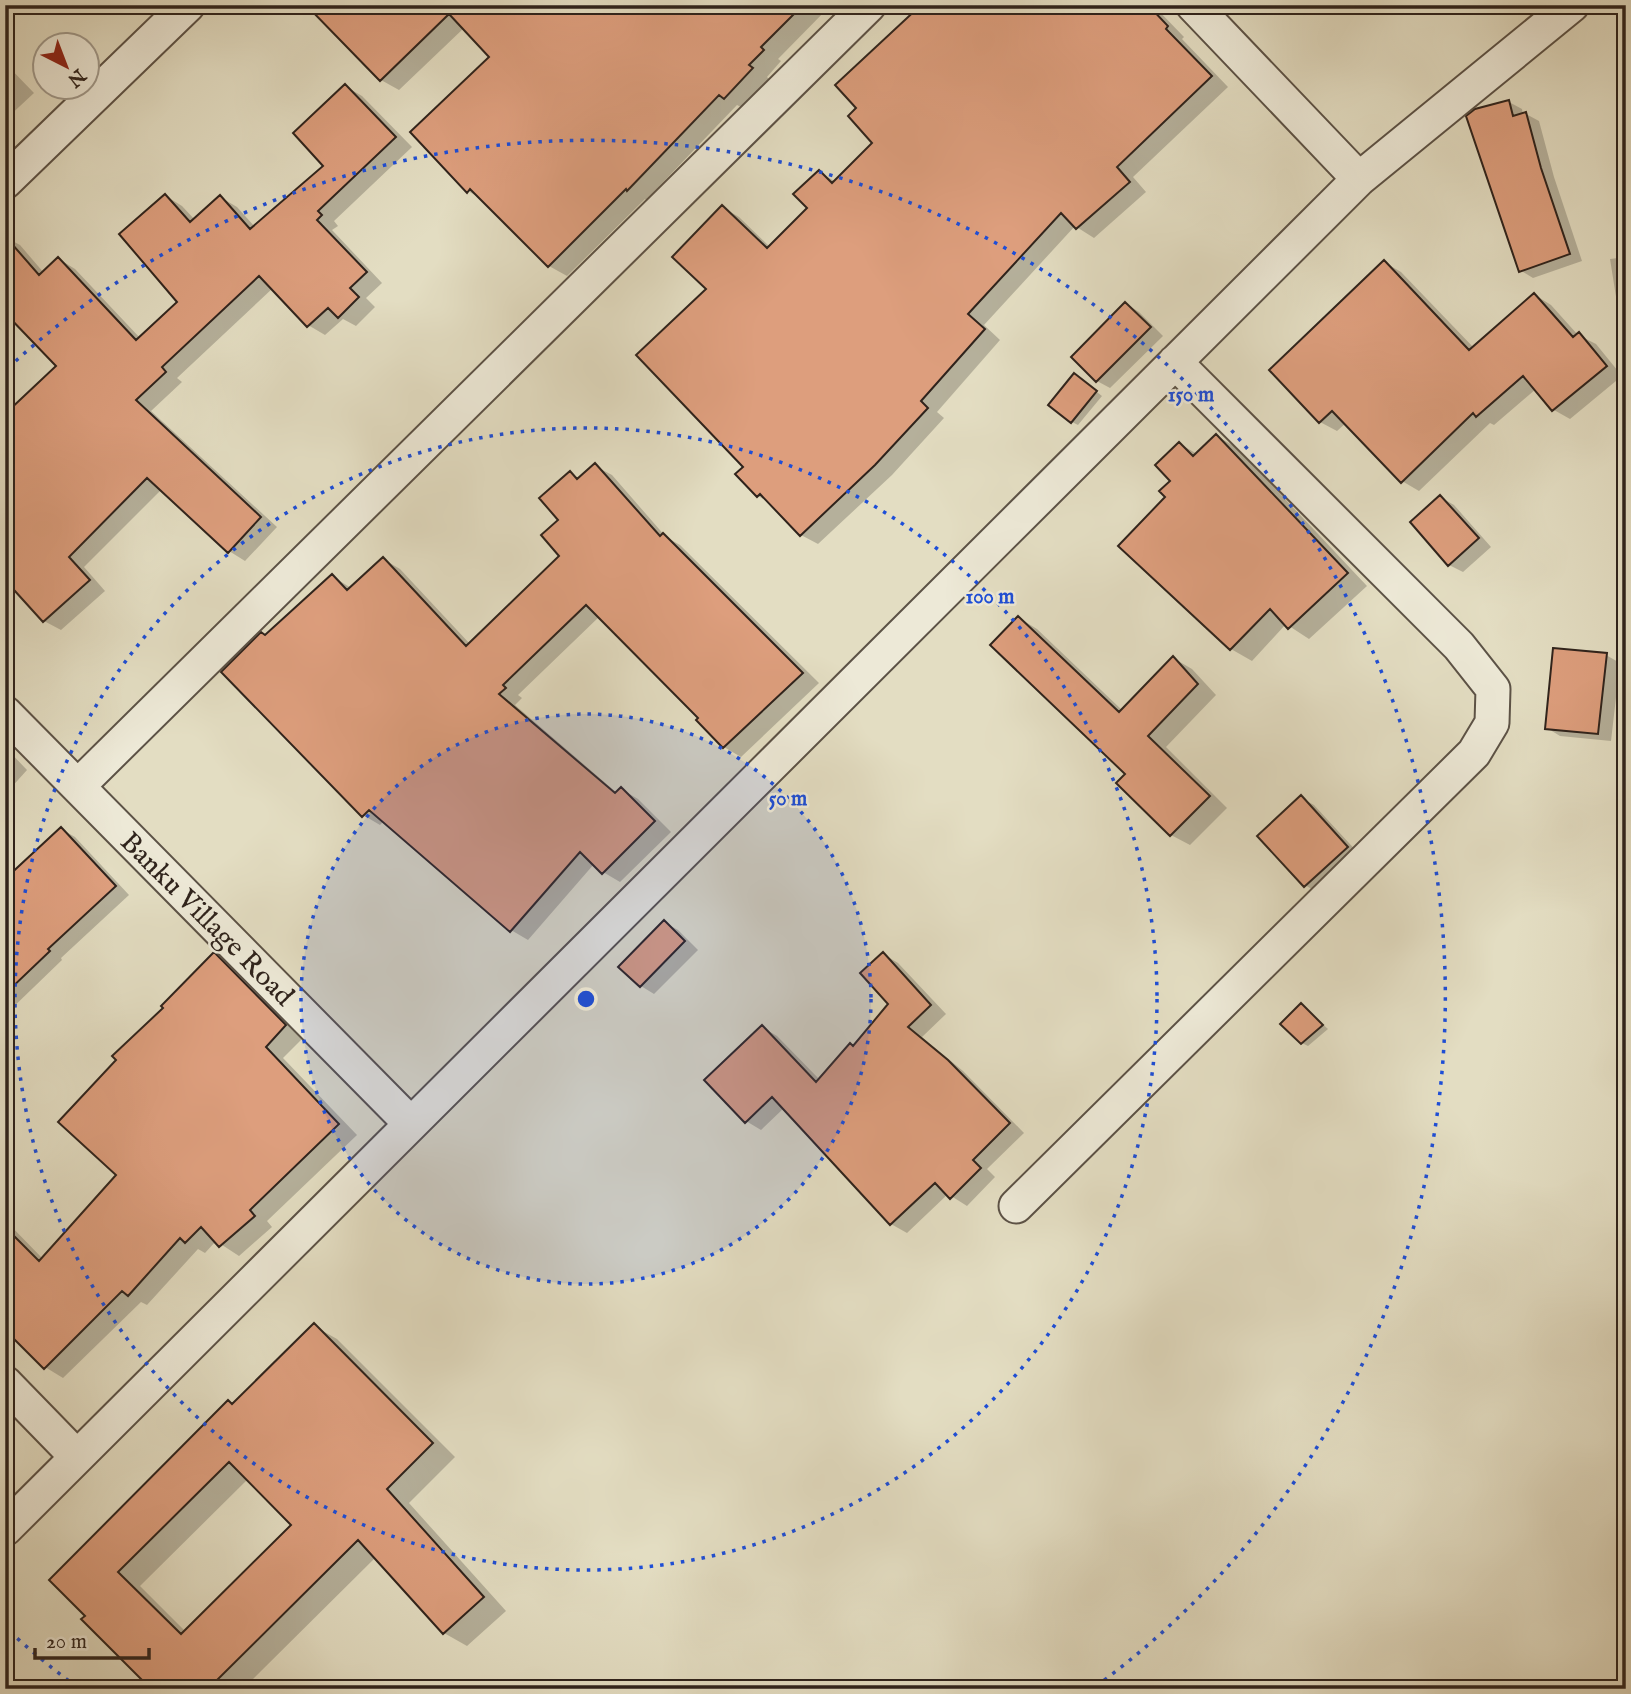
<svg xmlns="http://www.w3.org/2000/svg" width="1631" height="1694" viewBox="0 0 1631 1694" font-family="'IM FELL English',serif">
<rect width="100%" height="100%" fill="#e3ddc2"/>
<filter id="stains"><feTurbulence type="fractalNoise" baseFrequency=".00286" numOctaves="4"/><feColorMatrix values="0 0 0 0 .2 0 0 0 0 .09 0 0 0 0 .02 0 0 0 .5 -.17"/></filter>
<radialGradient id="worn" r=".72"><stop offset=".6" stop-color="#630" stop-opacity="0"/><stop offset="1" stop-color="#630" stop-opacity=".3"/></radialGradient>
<path fill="#0003" fill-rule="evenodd" d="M309 5H831L778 59 781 61 767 77 770 80 743 108 737 105 646 200 645 199 567 276 549 266 483 200 468 191 492 57 464 28 399 90 381 80Z
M919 5H1153L1184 37 1182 39 1228 87 1133 177 1146 192 1094 238 1075 226 984 325 1000 340 937 412 944 418 892 475 818 544 801 535 771 503 758 496 745 467 709 289 722 207 739 217 770 247 809 208 819 172 836 182 875 143 859 109 921 7Z
M5 63 34 93 5 120Z
M345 86 362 96 412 147 334 221 338 226 332 230 382 283 366 298 375 307 356 326 343 319 325 335 308 325 273 288 177 378 182 382 151 411 277 527 245 561 229 551 162 489 84 567 105 591 61 630 44 621 5 577 58 366 5 237 20 245 44 273 59 259 75 269 141 339 180 302 166 196 182 206 195 220 220 197 237 207 255 227 326 166Z
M1509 102 1522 109 1523 115 1526 114 1539 121 1554 177 1582 261 1533 278 1520 270Z
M1626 257V308L1617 303 1610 259Z
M1384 262 1401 272 1474 348 1535 295 1551 305 1578 335 1596 344 1622 376 1570 419 1554 410 1536 389 1494 425 1490 423 1419 491 1402 481 1346 423 1337 431 1320 422Z
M1126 304 1139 312 1163 336 1110 388 1097 381Z
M1080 379 1102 396 1078 425 1072 422Z
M1217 436 1237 448 1367 586 1309 639 1286 624 1252 661 1231 649 1210 632 1120 546 1167 497 1180 444 1197 454Z
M595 466 612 475 666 537 680 545 819 683 741 757 724 747 701 718 600 616 518 695 522 698 515 705 617 793 621 789 638 799 671 832 620 882 603 872 594 864 528 940 511 930 384 821 380 825 363 815 266 637 332 576 351 588 383 559 400 569 470 644 561 556V520L570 473 580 479Z
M1440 497 1454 505 1491 547 1463 572 1449 565Z
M1019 618 1037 629 1123 711 1173 658 1192 669 1216 695 1166 747 1227 808 1190 845 1171 835Z
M1606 655 1620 663 1611 741 1560 736 1547 728Z
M5 747 27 770 9 790 5 787Z
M1301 798 1314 805 1360 855 1318 893 1305 885Z
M61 829 75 837 129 895 61 958 62 960 5 1015V882Z
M664 922 678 930 698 950 654 994 641 986Z
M214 954 233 965 304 1037 283 1058 357 1135 267 1221 272 1227 239 1256 216 1241 205 1253 198 1249 147 1305 141 1302 63 1378 45 1367 5 1327V1220L43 1259 118 1175 165 1008Z
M883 954 898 963 946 1014 922 1037 963 1071 1024 1133 987 1169 995 1177 967 1206 948 1194 907 1233 891 1224 784 1108 761 1130 746 1121 762 1027 777 1036 820 1080 854 1047 891 1004Z
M1301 1005 1328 1029 1308 1046 1302 1043Z
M314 1326 337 1339 455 1457 409 1503 506 1611 467 1646 444 1633 376 1557 243 1689H153L84 1619 233 1405ZM248 1479 293 1525 186 1632 140 1586Z"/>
<path fill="#dd9e7d" stroke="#2f231c" stroke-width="2" fill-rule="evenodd" d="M306 5H803L761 47 764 50 749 65 753 68 724 99 719 95 627 191 626 189 548 267 470 189 467 193 410 132 489 57 449 14 380 81Z
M921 5H1148L1168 26 1166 29 1212 76 1117 167 1130 182 1076 229 1061 213 968 314 985 329 921 401 928 408 875 465 800 536 760 494 757 497 735 474 743 467 636 355 706 289 672 257 722 205 767 248 807 208 793 194 819 170 832 183 872 143 848 116 856 108 835 85Z
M345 84 396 137 318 211 322 215 317 220 367 272 350 288 359 297 338 318 328 308 307 327 259 276 162 367 166 372 136 400 261 517 228 553 147 478 69 557 90 580 43 622 5 580V414L56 366 5 313V236L39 275 58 257 136 340 177 302 119 234 165 194 190 222 220 195 250 229 323 166 293 133Z
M1509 100 1513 116 1526 112 1541 168 1570 254 1519 272 1466 116 1475 109Z
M1384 260 1469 350 1534 293 1573 337 1579 332 1607 366 1552 411 1523 376 1476 417 1473 413 1401 483 1332 411 1319 423 1269 370Z
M1125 302 1151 327 1096 382 1071 357Z
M1074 373 1097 391 1071 423 1048 405Z
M1216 434 1348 573 1288 629 1270 609 1230 650 1118 546 1165 497 1159 491 1170 481 1155 465 1179 442 1193 456Z
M595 463 660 536 663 533 803 673 723 748 696 720 698 718 586 605 503 685 506 688 499 694 615 793 621 787 655 821 602 874 580 852 510 932 369 810 362 817 221 672 261 632 265 635 332 574 347 590 383 557 466 646 559 556 541 535 558 520 539 498 570 471 577 479Z
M1440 495 1479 538 1448 566 1410 522Z
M1018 616 1119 712 1173 656 1198 684 1148 736 1210 796 1170 836 1116 783 1125 774 990 645Z
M1553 648 1607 653 1598 734 1545 729Z
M1301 795 1348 847 1304 887 1257 836Z
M61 827 116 886 48 949 50 951 5 994V879Z
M664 920 685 941 640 987 618 967Z
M214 952 286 1025 266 1047 339 1124 250 1210 255 1216 219 1247 201 1227 185 1243 180 1238 128 1296 122 1291 44 1369 5 1330V1227L39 1261 116 1175 58 1122 116 1060 112 1056 163 1008 161 1006Z
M883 952 931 1005 908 1027 948 1060 1010 1123 973 1160 981 1168 950 1199 935 1183 890 1225 772 1097 745 1123 704 1080 762 1025 816 1082 850 1043 853 1046 888 1004 860 973Z
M1301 1003 1323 1025 1301 1044 1280 1024Z
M314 1323 433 1443 387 1489 484 1597 443 1634 358 1540 208 1689H151L81 1619 85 1616 49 1580 228 1400 232 1404ZM229 1462 291 1525 181 1634 118 1572Z"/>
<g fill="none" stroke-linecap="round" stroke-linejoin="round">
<defs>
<path id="minor" d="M1193 5 1359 179
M5 182 188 5
M5 713 411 1124
M78 786 869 5
M1016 1206 1474 753 1492 723 1493 689 1459 646 1175 362
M5 1383 76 1456
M5 1529 1359 179 1572 5"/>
</defs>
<use href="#minor" stroke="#5c5246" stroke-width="37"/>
<use href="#minor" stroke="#ede9d7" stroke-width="33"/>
</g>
<circle cx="586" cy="999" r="285" fill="#1d4ed8" fill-opacity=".12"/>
<g fill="none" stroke="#1d4ed8" stroke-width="3.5" stroke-dasharray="3.5 7">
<circle cx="586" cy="999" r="285"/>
<circle cx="586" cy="999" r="571"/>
<path d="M77 1687A856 856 0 0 1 8 1630M8 368A856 856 0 1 1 1095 1687"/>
</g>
<g text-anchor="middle" stroke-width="5" stroke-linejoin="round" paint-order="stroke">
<g font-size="28" fill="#2f231c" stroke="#ede9d7">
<text transform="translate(208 918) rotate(45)" y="10">Banku Village Road</text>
</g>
</g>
<circle cx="586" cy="999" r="10" fill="#1d4ed8" stroke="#ede9d7" stroke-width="3.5"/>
<g font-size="21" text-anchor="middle" font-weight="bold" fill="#1d4ed8" stroke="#ede9d7" stroke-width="5" stroke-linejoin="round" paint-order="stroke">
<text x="1191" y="401">150 m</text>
<text x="990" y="603">100 m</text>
<text x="788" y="805">50 m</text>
</g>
<rect width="1631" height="1694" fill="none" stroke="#e3ddc2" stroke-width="28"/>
<rect x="7" y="7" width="1617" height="1680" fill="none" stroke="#2f231c" stroke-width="3.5"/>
<rect x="14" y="14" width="1603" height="1666" fill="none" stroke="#2f231c" stroke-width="2"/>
<g transform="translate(66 66) rotate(138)"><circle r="33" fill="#ede9d7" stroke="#a19a8c" stroke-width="2"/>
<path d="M0-5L12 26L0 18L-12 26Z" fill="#8f2418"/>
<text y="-10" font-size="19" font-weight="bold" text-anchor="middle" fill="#2f231c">N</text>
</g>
<path d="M35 1648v10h114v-10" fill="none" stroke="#2f231c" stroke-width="3.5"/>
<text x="46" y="1648" font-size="21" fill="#2f231c" stroke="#ede9d7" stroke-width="5" paint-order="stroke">20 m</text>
<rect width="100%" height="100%" filter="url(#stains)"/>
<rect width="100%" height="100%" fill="url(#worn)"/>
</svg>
